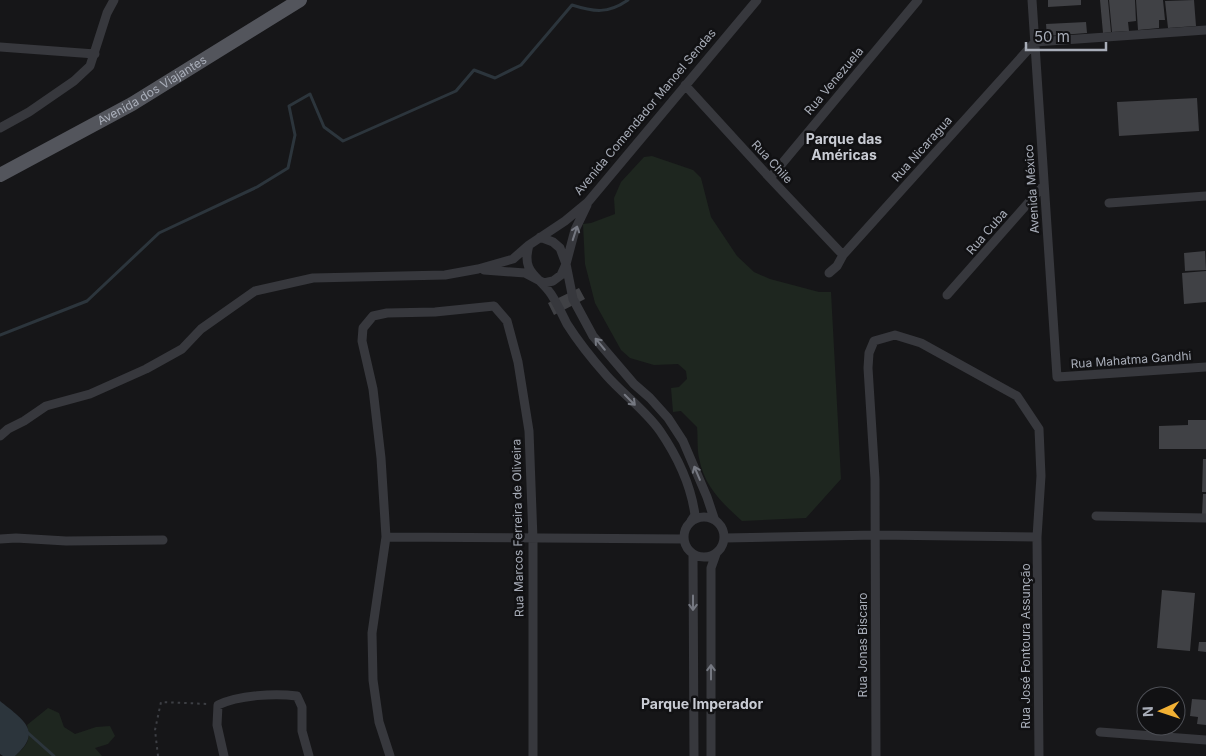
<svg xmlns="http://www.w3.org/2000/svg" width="1206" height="756" viewBox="0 0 1206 756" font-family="Inter,sans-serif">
<rect width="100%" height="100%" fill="#161618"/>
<path fill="#1e261f" d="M652 156 693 170 701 178 711 217 737 256 754 272 770 279 819 292H831L841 479 806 518 742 521C722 503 704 486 699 458 697 448 698 437 697 427L681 411 673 412 671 388 679 387 687 379 686 371 678 364 654 365 630 358 621 350 595 303 585 264 583 224 591 223 615 214 614 198 621 182 644 157Z
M48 708 59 713 64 727 75 734 96 727 110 726 115 736 108 744 95 748 102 756H15C27 745 31 741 27 725Z"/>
<path fill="#2c353c" d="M0 701C22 719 44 731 15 756H3L0 754Z"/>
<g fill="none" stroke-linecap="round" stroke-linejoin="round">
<path stroke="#2c353c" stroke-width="3" d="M0 335 87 301 159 233 257 187 288 168 295 135 289 106 310 94 324 127 343 141 456 91 474 70 495 78 521 65 572 5C594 12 608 14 628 0
M27 732 54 756"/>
</g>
<path fill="#404145" d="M1048 0H1081V5L1048 7Z
M1100 0H1108L1111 32 1103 33Z
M1109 0H1135L1136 21 1128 22 1129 31 1112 32Z
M1136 0H1163L1165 20H1159V28L1138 30Z
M1194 0 1196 26 1168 28 1165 1Z
M1086 22 1087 33 1047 36 1046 24Z
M1197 98 1199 131 1119 136 1117 102Z
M1205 251 1206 270 1185 271 1184 253Z
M1206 271V302L1184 304 1182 273Z
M579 288 585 299 554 315 548 303Z
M1188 420H1206V449H1159V426L1188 425Z
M1203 459H1206V492H1202Z
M1203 494H1206V515L1202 514Z
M1162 590 1195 593 1190 651 1157 648Z
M1199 642H1206V652L1198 651Z
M1192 699 1206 700V725L1197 724 1198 717 1190 716Z"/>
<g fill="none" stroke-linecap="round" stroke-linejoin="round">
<path stroke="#3d3f44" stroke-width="2" stroke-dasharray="2.5 4" stroke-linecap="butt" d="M158 756 155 730 161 702 208 704"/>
<path stroke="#37383d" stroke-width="9" d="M1032 0 1057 377 1206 367
M0 47 95 54
M685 85 770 178 843 255
M0 128 29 112 74 81 90 66 107 13 114 0
M770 178 918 0
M1109 203 1206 196
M540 237 553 242 560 248 566 264 573 299 593 336 634 384 650 398 668 418 683 441 707 497 714 518
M529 245C521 273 538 275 551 294 557 303 562 314 567 324 579 343 592 359 607 376 623 394 646 411 660 431 677 456 691 485 695 515L691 521
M484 270 525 273 544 283 553 281 561 275 566 264 575 230 587 205
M829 273 837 266 843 255 1035 42 1206 30
M947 295 1044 185
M0 436 8 429 24 421 46 406 90 394 146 369 182 349 201 329 255 291 313 278 445 275 478 269 513 259 529 245 565 221 588 202 757 0
M1096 516 1206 518
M684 537a20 20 0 1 1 40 0a20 20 0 1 1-40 0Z
M386 537 684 539
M725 538 876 535 1037 537
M0 539 16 538 66 541 163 540
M693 555 694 756
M1100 732 1206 740
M224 756 217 725 218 705C239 695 275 693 297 696L302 707V731L309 756
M390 756 379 722 373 680 372 633 386 537 381 458 373 389 362 341 363 328 373 316 387 313 435 312 494 306 507 321 518 362 529 431 533 539V756
M711 756V568L716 554
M876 756 875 479 868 368 869 353 874 341 895 335 921 343 1017 396 1039 429 1041 476 1037 537 1039 756"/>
<path stroke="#53555c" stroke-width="14" id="s1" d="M0 175 132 104 300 0"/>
</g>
<defs><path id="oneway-shaft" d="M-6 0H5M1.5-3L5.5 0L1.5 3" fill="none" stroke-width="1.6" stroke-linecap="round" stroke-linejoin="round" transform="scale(1.25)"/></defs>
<g stroke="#757881">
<use href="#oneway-shaft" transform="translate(575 233) rotate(-72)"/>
<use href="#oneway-shaft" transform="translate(600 344) rotate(-130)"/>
<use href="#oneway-shaft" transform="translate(630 400) rotate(45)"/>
<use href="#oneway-shaft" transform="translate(697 473) rotate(-113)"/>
<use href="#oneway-shaft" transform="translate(693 603) rotate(90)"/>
<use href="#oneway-shaft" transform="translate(711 672) rotate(-90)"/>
</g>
<g text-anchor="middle" stroke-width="5" stroke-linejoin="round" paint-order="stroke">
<g font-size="12" fill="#a8adb8" stroke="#111113">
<text transform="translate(834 81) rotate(-50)" y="4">Rua Venezuela</text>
<text dy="4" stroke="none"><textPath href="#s1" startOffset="174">Avenida dos Viajantes</textPath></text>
<text transform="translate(645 112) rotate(-50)" y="4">Avenida Comendador Manoel Sendas</text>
<text transform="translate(922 149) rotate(-48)" y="4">Rua Nicaragua</text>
<text transform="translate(772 162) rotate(47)" y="4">Rua Chile</text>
<text transform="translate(1032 189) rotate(-94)" y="4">Avenida México</text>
<text transform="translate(987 232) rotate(-49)" y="4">Rua Cuba</text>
<text transform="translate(1131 360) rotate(-4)" y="4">Rua Mahatma Gandhi</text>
<text transform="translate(518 528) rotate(-91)" y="4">Rua Marcos Ferreira de Oliveira</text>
<text transform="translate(863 645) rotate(-90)" y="4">Rua Jonas Biscaro</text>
<text transform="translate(1026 646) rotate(-90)" y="4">Rua José Fontoura Assunção</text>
</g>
<g font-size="14" font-weight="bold" fill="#c9ccd4" stroke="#111113">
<text x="844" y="144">Parque das<tspan x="844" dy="16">Américas</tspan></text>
<text x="702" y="709">Parque Imperador</text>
</g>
</g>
<g transform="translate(1161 711) rotate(267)"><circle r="24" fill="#111113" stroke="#4d4f55"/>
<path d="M0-4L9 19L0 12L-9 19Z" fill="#f2b134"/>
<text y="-8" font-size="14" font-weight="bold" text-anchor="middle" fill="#a8adb8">N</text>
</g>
<path d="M1026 42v8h80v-8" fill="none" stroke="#a8adb8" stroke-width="2.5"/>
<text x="1034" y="42" font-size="15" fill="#a8adb8" stroke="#111113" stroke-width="4" paint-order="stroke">50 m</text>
</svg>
